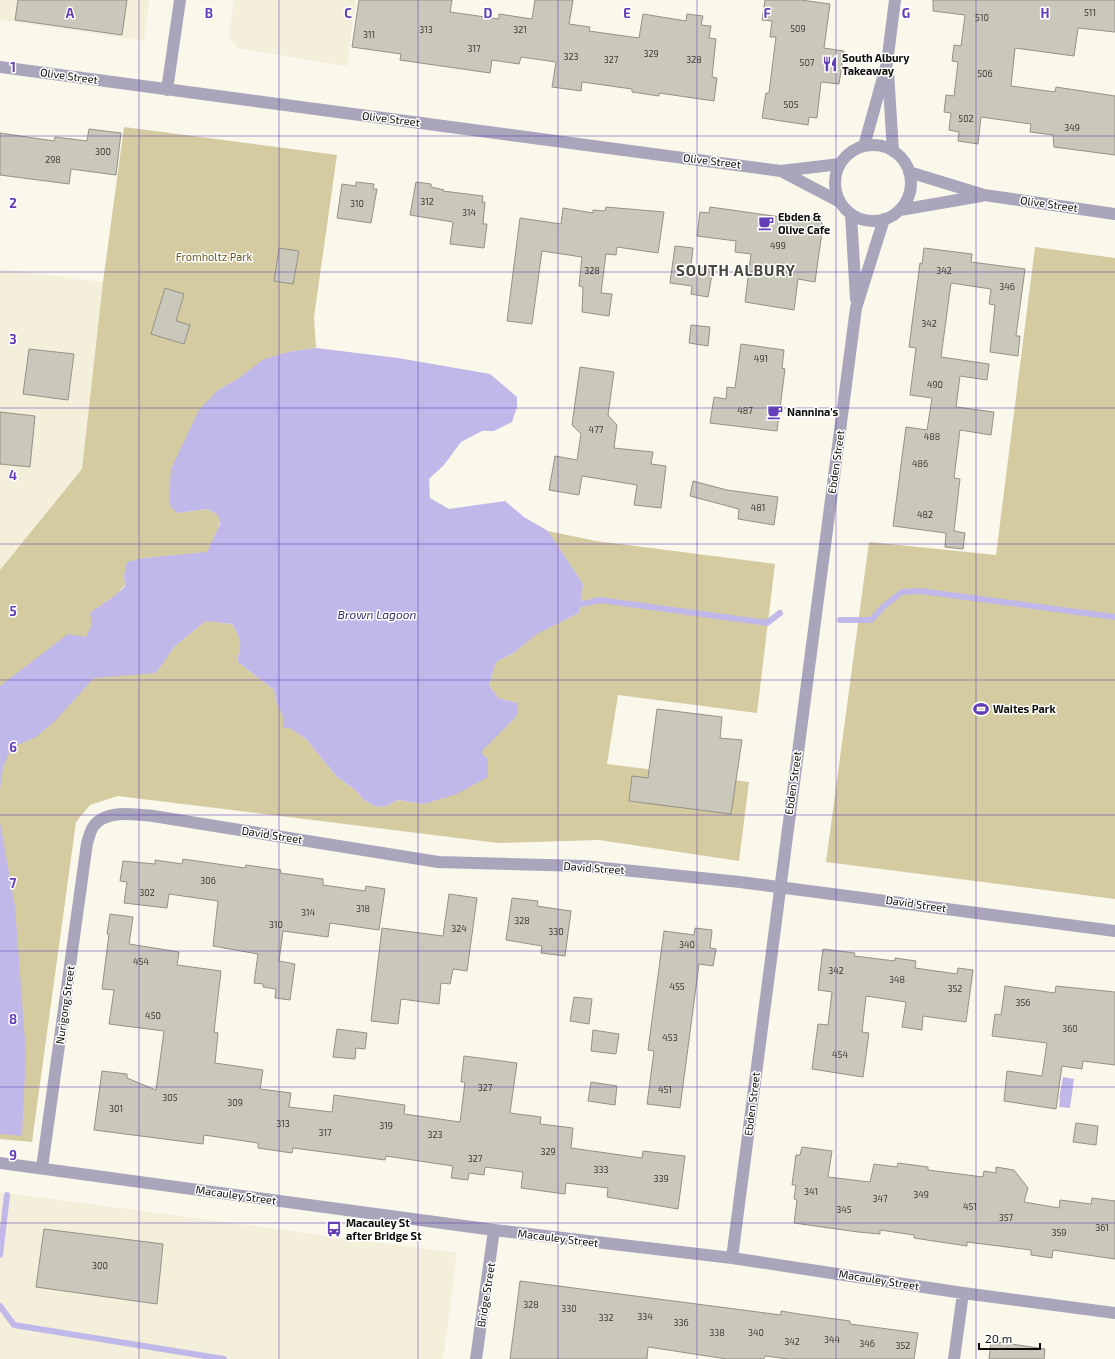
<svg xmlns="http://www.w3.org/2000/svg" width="1115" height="1359" viewBox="0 0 1115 1359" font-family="'Exo 2',sans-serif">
<rect width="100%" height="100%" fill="#faf7eb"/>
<path fill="#f4efdb" d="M0 0H149L144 41 0 20Z
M234 0H356L347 66 238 48 229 38Z
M0 269 103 282 82 469 0 570Z
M0 1192 457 1253 443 1359H0Z"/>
<path fill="#d5cba1" d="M124 127 337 155 314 317 316 348 292 351 218 390 178 513 207 509 219 515C221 529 214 540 207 553L143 558 124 575 125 585 114 597 105 602 165 658 175 646 206 621 232 624C237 631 241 640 240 649 239 655 237 657 238 662L274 690 277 704 290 728 306 739 337 777 354 789 364 800 377 807 387 806 398 800 424 804 516 717 517 703 498 698 489 685 496 662 515 652 536 634 579 613 583 584 548 531 596 541 775 564 757 713 618 695 607 764 749 782 739 861 599 840 498 843 118 796 90 805 76 822 32 1142 0 1139V570L82 469 103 282Z
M1035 247 1115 258V899L826 862 869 542 996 555Z"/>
<path fill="#c0b8e8" d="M316 348 398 358 490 374 517 397V407L512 422 494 431H482L461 442 444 465 429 479 430 498 449 509 505 501 524 517 548 531 583 584 579 613 537 634 515 652 496 662 489 685 498 698 517 703 518 710 516 717 481 752 488 759V777L457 794 424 804 398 800 387 806 376 807 364 800 354 789 337 777 306 739 290 728H283V716L277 704 274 690 238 662C237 657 239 655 240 649 241 640 237 631 232 624L206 621 175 646 156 673 94 678 55 721 36 737 11 748 3 768 0 790V686L68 634 86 637 92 624 90 613C102 604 115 597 125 586L124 575 127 562 143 558 207 552 220 524 218 515 207 509 178 513 171 508 169 499 171 469 199 410 218 390 239 378 264 359 292 351Z
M0 822 15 906 23 1014 26 1052 22 1136 0 1134Z
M1063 1077 1074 1079 1070 1108 1059 1107 1060 1099H1059Z"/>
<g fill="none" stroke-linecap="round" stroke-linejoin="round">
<path stroke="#c0b8e8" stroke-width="6" d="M573 606 600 600 767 623 780 613
M840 620H871L883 607 902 592 920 591 1115 617
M0 1255 7 1195
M0 1306 14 1325 224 1359"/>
</g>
<path fill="#cac7bb" stroke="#949186" d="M18 0H127L122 35 15 20Z
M359 0H452L450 12 499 19V14L532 19 535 0H573L569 24 590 27 589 31 639 38 643 14 686 21 687 14 703 16 701 25 711 26 709 38 716 39 712 77 717 78 714 101 659 93V96L632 92V89L582 82 581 91 552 87 556 62 521 57 519 64 492 60 490 73 400 60 401 54 352 47Z
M765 0H801L830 4 824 48 844 51 839 84 821 82 817 118 809 117 808 125 762 118 766 93H769L776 37H770L772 21 762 20Z
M933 0H1115V32L1078 28 1074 56 1015 48 1011 86 1055 92 1056 87 1115 96V155L1054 147 1053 135 1030 132 1031 124 981 117 978 144 958 141 959 132 949 130 951 113 944 112 946 95 954 96 958 62 952 61 954 45 961 46 965 15 933 11Z
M89 129 121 133 116 175 71 169 69 184 0 175V133L54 141 55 137 87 141Z
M356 182 374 184 373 189H377L371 223 337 218 342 184 356 186Z
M416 182 431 184V187L444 190 443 191 483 196 482 202H485L483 224H487L484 248 450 244 453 222 410 215Z
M606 207 664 212 658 253 617 247 616 255 606 254 601 293 612 294 609 316 582 312 583 287 579 286 582 257 542 251 532 324 507 321 520 218 561 224 563 208 593 213V210L605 211Z
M710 207 781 217V213L819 218 823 225 815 282 798 279 794 310 745 302 751 254 735 252 736 241 697 236 700 212 709 213Z
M675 246 693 248 691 266 713 269 708 297 691 294 692 286 670 283Z
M279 248 299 251 293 284 274 281Z
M924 248 972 254 971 262 1025 269 1016 336H1020L1018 356 990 352 995 305 989 304 991 289 951 283 941 357 989 364 987 380 960 376 956 407 994 412 991 435 960 430 954 478 960 479 954 531 965 533 963 549 945 547 946 533 893 526 906 427 927 430 932 398 910 395 916 348 909 347 920 263 922 264Z
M165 288 184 294 176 321 190 325 184 344 151 334Z
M691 325 710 327 708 346 689 343Z
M741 344 784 350 782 368 785 369 777 431 710 423 714 397 726 399 727 387 735 388Z
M29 349 74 354 68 400 23 394Z
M580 367 614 372 608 415 617 425 614 448 653 452 651 464 666 466 661 508 634 505 637 485 582 476 579 495 549 490 555 456 577 460 581 434 572 425Z
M0 412 35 416 30 467 0 464Z
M693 481 727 490 778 497 774 525 738 519 739 509 690 496Z
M657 709 722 717 720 738 742 740 731 814 629 801 632 776 648 778Z
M183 859 245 868 246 865 281 870 280 873 323 879V885L365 891 366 886 385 889 379 930 330 923 328 937 283 931 279 961 295 964 290 1000 275 998 276 989 263 987V984L254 983 258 954 213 946 218 901 169 894 167 908 124 903 127 882 120 881 123 861 155 864V860L182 864Z
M449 894 477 898 467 971 453 969 450 984 441 983 439 1004 401 999 398 1024 371 1021 382 928 443 936Z
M512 898 538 901 537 906 571 911 565 956 541 953 542 946 506 940Z
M110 914 133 917 129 944 179 952 177 965 221 971 214 1032 218 1033 215 1063 263 1070 260 1089 291 1093 289 1107 332 1112 334 1095 405 1105 404 1114 460 1122 465 1082H461L464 1056 517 1063 510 1113 541 1117 540 1124 573 1128 571 1148 642 1158 643 1151 685 1156 678 1209 607 1197 608 1188 566 1183 565 1194 521 1188 523 1172 485 1167 484 1175 469 1173 468 1180 451 1178 453 1166 386 1156 385 1160 293 1148 292 1153 258 1148V1143L204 1135 203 1144 94 1130 102 1071 127 1074V1078L156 1090 164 1031 109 1024 114 990 102 989 109 934H107Z
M695 928 712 930 710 948 716 949 713 966 699 964 680 1108 647 1104 654 1051 648 1050 664 931 694 935Z
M823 949 855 953 854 956 895 961V958L916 961 915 968 957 974 958 968 973 970 966 1022 923 1016 922 1030 902 1027 906 1002 866 996 862 1032 869 1033 863 1077 812 1069 818 1024 828 1025 832 992 818 990Z
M1005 986 1055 993 1056 986 1115 992V1065L1083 1061 1082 1069 1062 1066 1056 1109 1004 1101 1007 1071 1042 1076 1047 1043 992 1036 995 1014 1001 1015Z
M574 997 592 999 589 1024 570 1021Z
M337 1029 367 1033 365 1049 356 1048 355 1059 333 1057Z
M593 1030 619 1034 616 1054 591 1051Z
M591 1082 617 1086 615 1105 588 1101Z
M1076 1123 1098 1126 1096 1145 1073 1142Z
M802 1147 832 1151 828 1177 870 1182 874 1164 897 1167 898 1163 928 1167V1170L983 1177 984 1171 996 1173V1167L1014 1170 1028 1188 1024 1202 1059 1208 1060 1200 1091 1204 1092 1198 1115 1201V1259L1053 1250 1052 1258 1031 1255V1250L967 1242V1246L914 1238V1235L880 1230V1234L858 1232 794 1223 797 1200 794 1199 796 1185H792L796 1155H800Z
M44 1229 163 1244 157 1304 36 1287Z
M520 1281 781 1315V1311L799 1314 850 1321V1324L918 1333 914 1359H789L765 1356 764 1359H727L648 1347 647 1359H510Z
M991 1341 1045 1349 1044 1359H989Z"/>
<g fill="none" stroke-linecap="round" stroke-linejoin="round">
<path stroke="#a9a5bb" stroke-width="12" d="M0 67 781 171 840 164
M888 72 893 151
M167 90 180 0
M835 183a38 38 0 1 1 76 0a38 38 0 1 1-76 0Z
M864 146 887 63 895 0
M781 171 840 202
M909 172 984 195 1115 214
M900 210 981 196
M851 214 856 299
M0 1163 494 1230 732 1258 963 1293 1115 1313
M42 1168 87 843C89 838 90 831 93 827 105 809 135 814 153 816L438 862 584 866 740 882 1115 931
M732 1258 856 308 884 219
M476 1359 494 1230
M954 1359 963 1293"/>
</g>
<path fill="none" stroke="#633eb6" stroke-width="1" stroke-opacity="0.55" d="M139 0V1359M279 0V1359M418 0V1359M558 0V1359M697 0V1359M836 0V1359M976 0V1359M0 136H1115M0 272H1115M0 408H1115M0 544H1115M0 680H1115M0 815H1115M0 951H1115M0 1087H1115M0 1223H1115"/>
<defs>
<symbol id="restaurant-bare" viewBox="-9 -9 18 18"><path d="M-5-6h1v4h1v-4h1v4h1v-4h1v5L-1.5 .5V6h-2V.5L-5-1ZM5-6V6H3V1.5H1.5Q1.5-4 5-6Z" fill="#633eb6" stroke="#fff" stroke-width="2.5" paint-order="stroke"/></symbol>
<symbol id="cafe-bare" viewBox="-9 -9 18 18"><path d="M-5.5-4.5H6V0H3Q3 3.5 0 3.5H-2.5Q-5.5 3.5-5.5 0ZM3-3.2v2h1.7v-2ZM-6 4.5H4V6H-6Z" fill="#633eb6" stroke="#fff" stroke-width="2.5" paint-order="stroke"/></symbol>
<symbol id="stadium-bare" viewBox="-9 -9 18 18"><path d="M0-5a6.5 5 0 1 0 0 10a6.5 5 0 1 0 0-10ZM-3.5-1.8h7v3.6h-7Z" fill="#633eb6" stroke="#fff" stroke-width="2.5" paint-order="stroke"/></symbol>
<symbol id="bus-bare" viewBox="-9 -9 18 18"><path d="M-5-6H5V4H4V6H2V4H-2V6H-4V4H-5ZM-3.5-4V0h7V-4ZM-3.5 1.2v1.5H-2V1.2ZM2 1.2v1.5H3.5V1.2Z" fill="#633eb6" stroke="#fff" stroke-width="2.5" paint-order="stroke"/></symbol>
</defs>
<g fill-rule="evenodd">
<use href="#restaurant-bare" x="819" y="53" width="22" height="22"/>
<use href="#cafe-bare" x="755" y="212" width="22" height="22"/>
<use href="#cafe-bare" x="764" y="401" width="22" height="22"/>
<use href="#stadium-bare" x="970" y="698" width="22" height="22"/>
<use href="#bus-bare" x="323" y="1218" width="22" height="22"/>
</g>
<g text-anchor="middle" stroke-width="3" stroke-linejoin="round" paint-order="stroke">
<g font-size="9" fill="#3c3b35">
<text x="1090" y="16">511</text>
<text x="982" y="21">510</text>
<text x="798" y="32">509</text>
<text x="426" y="33">313</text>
<text x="520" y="33">321</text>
<text x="369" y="38">311</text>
<text x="474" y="52">317</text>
<text x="651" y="57">329</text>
<text x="571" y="60">323</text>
<text x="611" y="63">327</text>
<text x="694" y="63">328</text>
<text x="807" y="66">507</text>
<text x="985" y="77">506</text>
<text x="791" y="108">505</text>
<text x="966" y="122">502</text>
<text x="1072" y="131">349</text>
<text x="103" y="155">300</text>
<text x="53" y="163">298</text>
<text x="427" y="205">312</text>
<text x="357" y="207">310</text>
<text x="469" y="216">314</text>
<text x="778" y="249">499</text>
<text x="592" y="274">328</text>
<text x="944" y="274">342</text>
<text x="1007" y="290">346</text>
<text x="929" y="327">342</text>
<text x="761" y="362">491</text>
<text x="935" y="388">490</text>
<text x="745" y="414">487</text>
<text x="596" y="433">477</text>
<text x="932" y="440">488</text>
<text x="920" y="467">486</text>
<text x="758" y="511">481</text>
<text x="925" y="518">482</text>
<text x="208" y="884">306</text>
<text x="147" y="896">302</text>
<text x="363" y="912">318</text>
<text x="308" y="916">314</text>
<text x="522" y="924">328</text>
<text x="276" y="928">310</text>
<text x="459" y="932">324</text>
<text x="556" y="935">330</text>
<text x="687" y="948">340</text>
<text x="141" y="965">454</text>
<text x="836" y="974">342</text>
<text x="897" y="983">348</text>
<text x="677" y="990">455</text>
<text x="955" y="992">352</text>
<text x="1023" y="1006">356</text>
<text x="153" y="1019">450</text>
<text x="1070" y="1032">360</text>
<text x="670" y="1041">453</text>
<text x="840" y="1058">454</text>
<text x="485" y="1091">327</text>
<text x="665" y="1093">451</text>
<text x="170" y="1101">305</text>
<text x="235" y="1106">309</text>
<text x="116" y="1112">301</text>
<text x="283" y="1127">313</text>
<text x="386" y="1129">319</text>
<text x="325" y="1136">317</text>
<text x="435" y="1138">323</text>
<text x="548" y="1155">329</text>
<text x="475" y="1162">327</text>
<text x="601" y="1173">333</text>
<text x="661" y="1182">339</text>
<text x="811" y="1195">341</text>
<text x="921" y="1198">349</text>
<text x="880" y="1202">347</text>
<text x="970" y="1210">451</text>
<text x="844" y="1213">345</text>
<text x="1006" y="1221">357</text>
<text x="1102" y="1231">361</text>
<text x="1059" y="1236">359</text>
<text x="100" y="1269">300</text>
<text x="531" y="1308">328</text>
<text x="569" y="1312">330</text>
<text x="645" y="1320">334</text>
<text x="606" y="1321">332</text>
<text x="681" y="1326">336</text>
<text x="717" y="1336">338</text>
<text x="756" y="1336">340</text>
<text x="832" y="1343">344</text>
<text x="792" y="1345">342</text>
<text x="867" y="1347">346</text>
<text x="903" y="1349">352</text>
</g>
<g font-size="11" font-weight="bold" fill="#0d0c08" stroke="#fff" text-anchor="start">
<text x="842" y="62">South Albury<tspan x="842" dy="13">Takeaway</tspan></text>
<text x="778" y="221">Ebden &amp;<tspan x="778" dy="13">Olive Cafe</tspan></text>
<text x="787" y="416">Nannina's</text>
<text x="993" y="713">Waites Park</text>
<text x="346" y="1227">Macauley St<tspan x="346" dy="13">after Bridge St</tspan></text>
</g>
<g font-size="11" fill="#0d0c08" stroke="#fff">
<text transform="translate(69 76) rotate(8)" y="4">Olive Street</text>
<text transform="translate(391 119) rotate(7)" y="4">Olive Street</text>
<text transform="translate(712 161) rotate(7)" y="4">Olive Street</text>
<text transform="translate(1049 204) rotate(8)" y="4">Olive Street</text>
<text transform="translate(836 462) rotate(-82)" y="4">Ebden Street</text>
<text transform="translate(793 783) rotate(-82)" y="4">Ebden Street</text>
<text transform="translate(272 835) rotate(9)" y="4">David Street</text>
<text transform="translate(594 868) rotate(4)" y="4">David Street</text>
<text transform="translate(916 904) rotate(8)" y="4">David Street</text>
<text transform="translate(65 1005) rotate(-82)" y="4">Nurigong Street</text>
<text transform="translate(752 1104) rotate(-83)" y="4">Ebden Street</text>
<text transform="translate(236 1195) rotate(8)" y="4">Macauley Street</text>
<text transform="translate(558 1238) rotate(7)" y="4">Macauley Street</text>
<text transform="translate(879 1280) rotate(9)" y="4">Macauley Street</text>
<text transform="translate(486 1295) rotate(-81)" y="4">Bridge Street</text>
</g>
<g font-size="11" fill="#65561c" stroke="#fff">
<text x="214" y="261">Fromholtz Park</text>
</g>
<g font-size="12" font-style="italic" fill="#3f306a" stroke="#fff">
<text x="377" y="619">Brown Lagoon</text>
</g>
<g font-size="15" font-weight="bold" letter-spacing="1" fill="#4a483e" stroke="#fff">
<text x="736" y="276">SOUTH ALBURY</text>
</g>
</g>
<g font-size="13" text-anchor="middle" font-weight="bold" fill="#633eb6" stroke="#fff" stroke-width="3" stroke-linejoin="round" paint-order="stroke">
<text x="70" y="18">A</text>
<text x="209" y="18">B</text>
<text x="348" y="18">C</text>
<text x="488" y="18">D</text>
<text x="627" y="18">E</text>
<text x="767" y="18">F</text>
<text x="906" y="18">G</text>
<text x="1045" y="18">H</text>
<text x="13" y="72">1</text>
<text x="13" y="208">2</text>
<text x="13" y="344">3</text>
<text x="13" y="480">4</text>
<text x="13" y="616">5</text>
<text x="13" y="752">6</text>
<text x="13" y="888">7</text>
<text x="13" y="1024">8</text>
<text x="13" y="1160">9</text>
</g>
<path d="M979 1343v6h61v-6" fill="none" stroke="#0d0c08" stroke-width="2"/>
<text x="985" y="1343" font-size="12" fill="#0d0c08" stroke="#ffffff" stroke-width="3" paint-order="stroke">20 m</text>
</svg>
